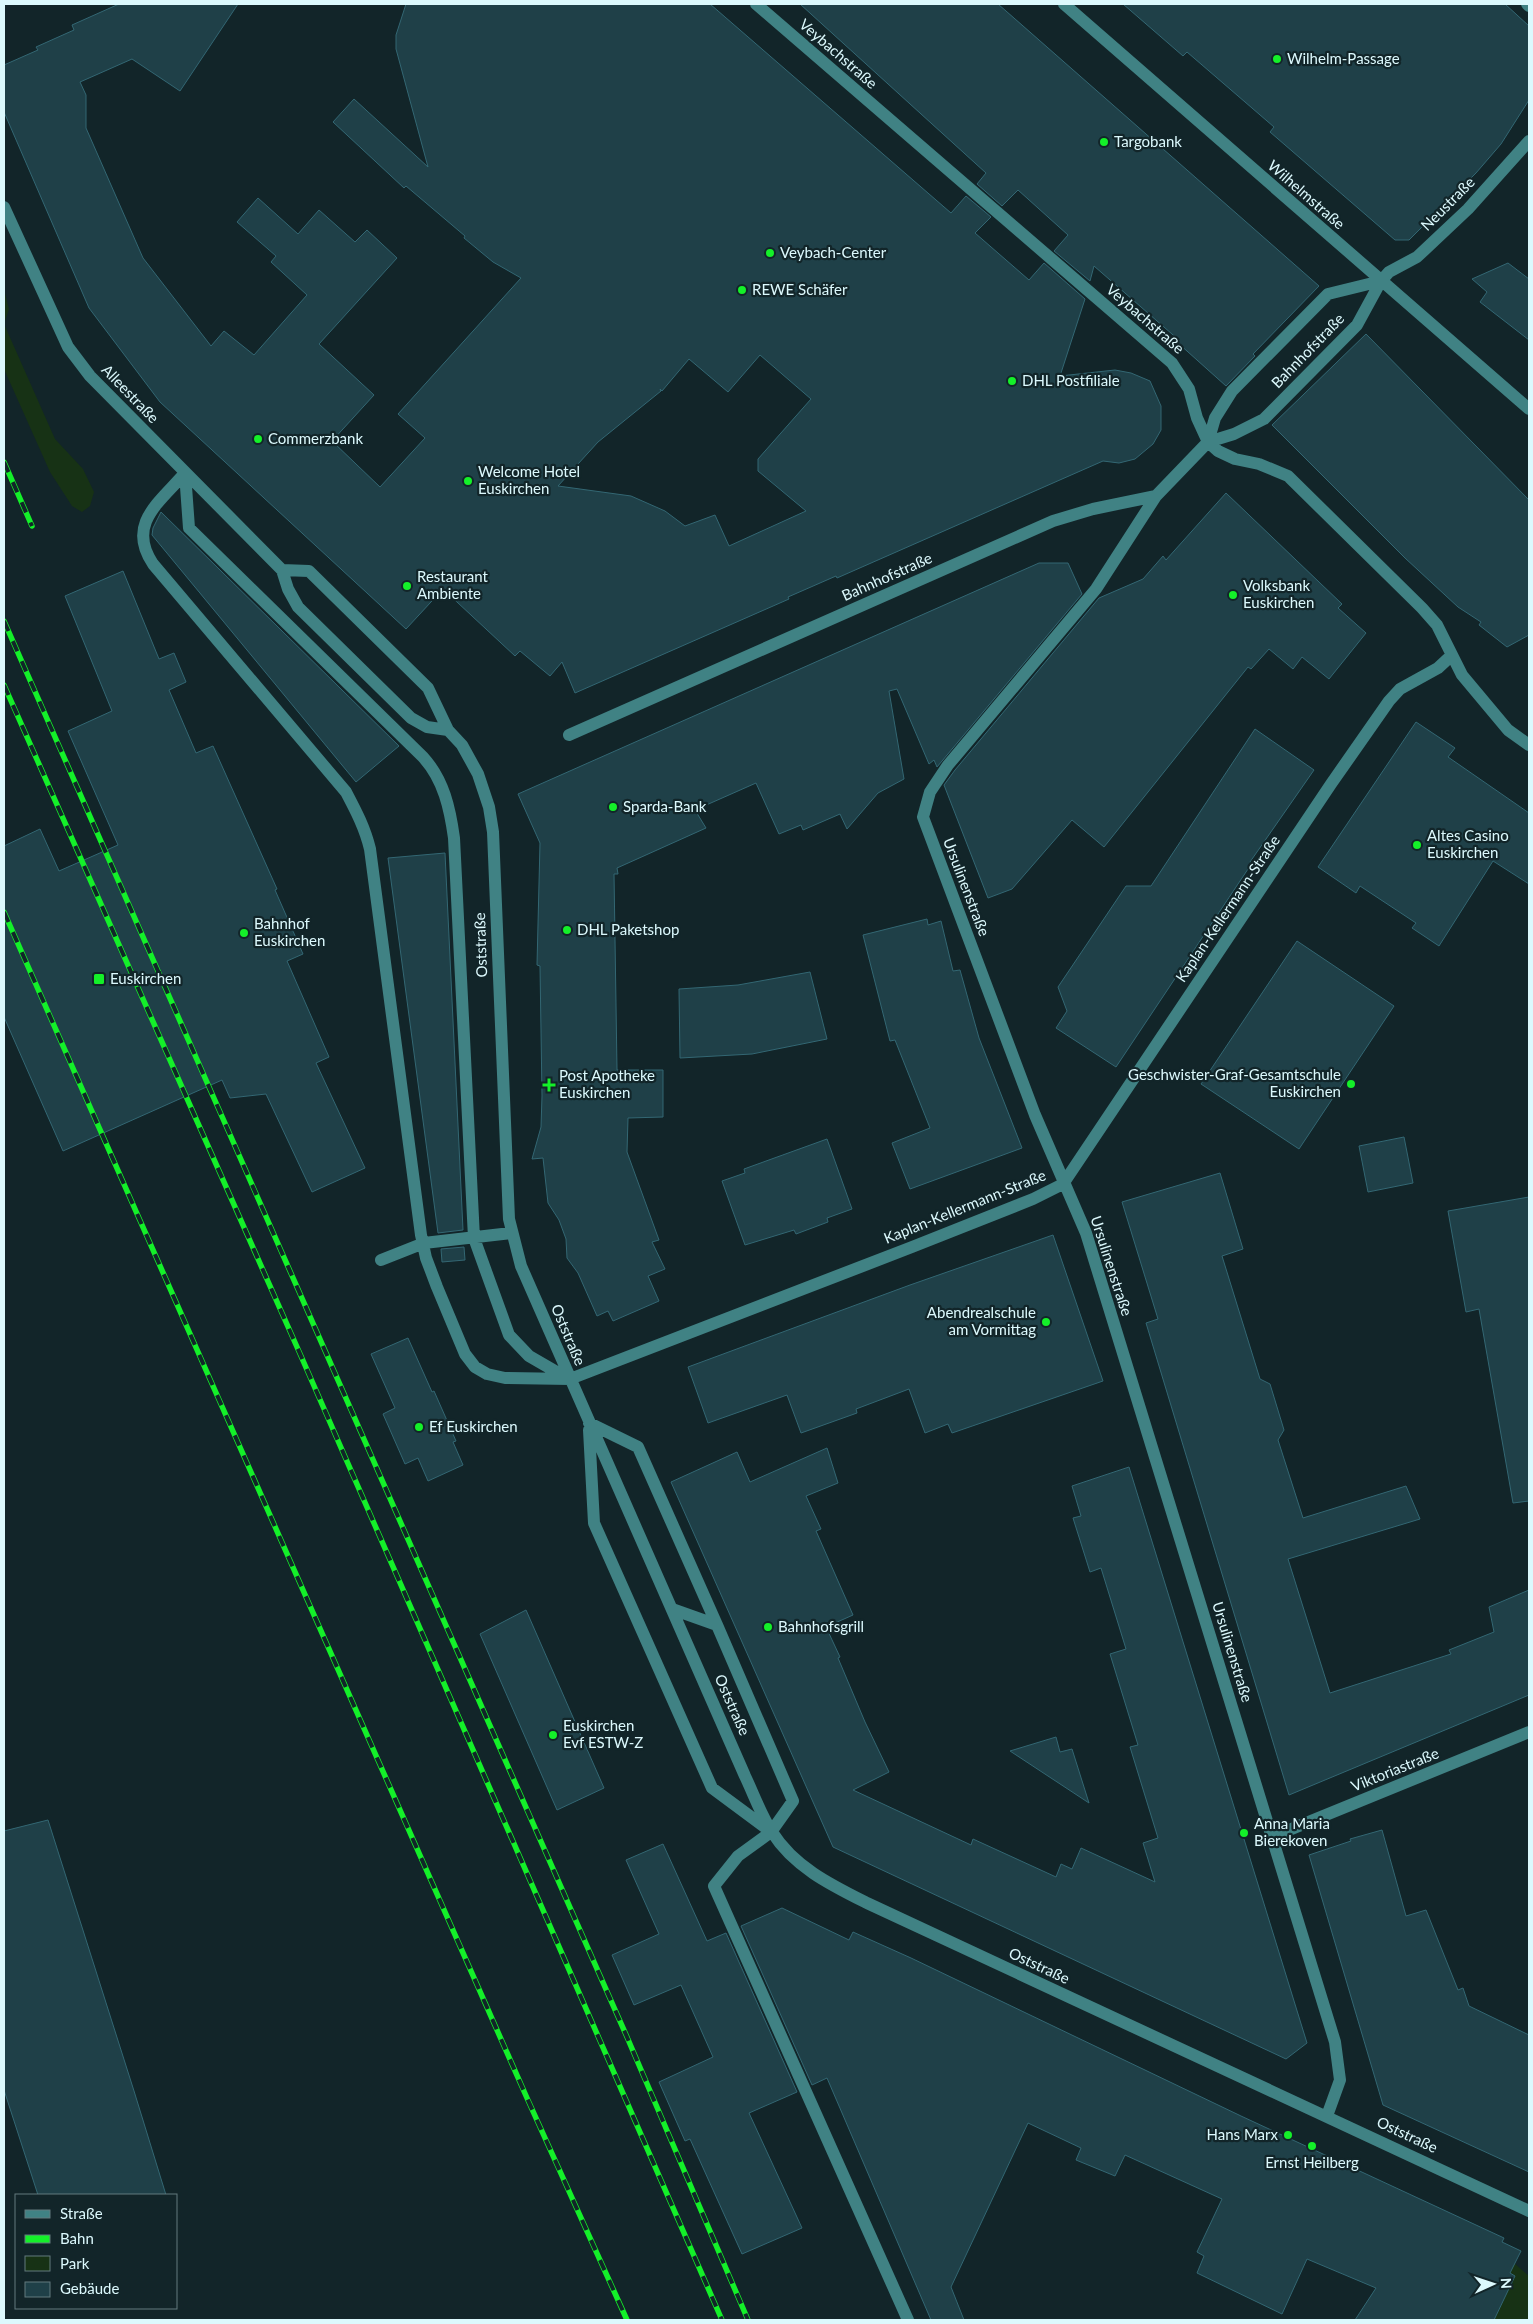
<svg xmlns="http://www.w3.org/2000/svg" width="1533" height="2324" viewBox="0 0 1533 2324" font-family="Lato,sans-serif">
<rect width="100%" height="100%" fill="#122529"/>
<path fill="#173215" d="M4 290 9 309 4 324 55 439 83 469 94 492 90 506 82 512 72 506 50 472 4 369Z
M1514 2263 1529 2276V2320H1494L1515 2276 1510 2273Z"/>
<path fill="#1f4048" stroke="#336773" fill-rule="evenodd" d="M119 4H238L180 91 132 59 80 82 86 95V128L143 258 211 346 224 331 254 355 307 295 271 262 276 256 237 222 258 198 298 234 319 210 355 242 367 230 397 258 319 344 374 395 332 441 380 487 425 438 398 414 521 278 493 262 464 238 465 236 406 186 404 188 333 122 354 99 428 167 396 49V35L406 4H710L951 213 966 196 991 217 975 233 1029 280 1044 263 1085 299 1060 376 1115 370 1131 373 1150 381 1161 406V430L1153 444 1135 459 1119 463 1103 461 837 578 836 576 788 597 789 599 575 693 562 662 550 676 520 651 515 656 443 589 406 629 160 402 89 308 4 112V65L38 50 36 47 74 30 72 25ZM760 355 811 399 758 459V471L806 511 729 546 715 515 685 526 665 511 631 496 558 486 598 442 661 391 660 389 662 391 689 359 728 392Z
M800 4H998L1319 286 1253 354 1255 356 1226 386 1178 343 1180 341 1094 266 1090 281 1054 251 1068 235 1018 190 1002 206 977 184 986 173Z
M1123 4H1505L1529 26V100L1501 144 1476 173 1409 240H1395L1270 132 1274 127 1187 52 1183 56Z
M1508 263 1529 279V340L1480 302 1487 292 1472 279Z
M1366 334 1529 500V635L1507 647 1479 625 1481 622 1458 607 1405 558 1272 425Z
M1226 493 1342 604 1338 608 1366 633 1329 679 1302 657 1293 669 1269 649 1251 669 1248 667 1104 847 1072 820 1012 889 988 898 944 785 955 770 1099 598 1143 579 1163 556 1166 560Z
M161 512 399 746 356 782 152 535 153 528Z
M1039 563H1068L1082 594 937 767 934 760 929 764 897 689 889 691 904 779 878 793 847 829 840 814 803 830 801 825 779 834 756 783 695 810 706 828 617 868 618 874H614L617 1070H663V1117L628 1118 627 1152 659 1240 652 1242 665 1269 648 1276 659 1301 613 1321 608 1311 597 1316 578 1273 567 1258 566 1239 559 1220 548 1203 543 1158 532 1159 541 1127 542 1096 540 966 537 965 540 843 518 794Z
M123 571 159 659 174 653 186 682 169 690 196 753 213 746 277 889 275 890 303 954 287 961 329 1057 316 1063 365 1168 312 1192 266 1094 230 1098 222 1080 63 1151 4 1017V846L40 829 59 871 118 845 68 731 112 711 65 596Z
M1416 722 1455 748 1448 757 1529 813V884L1493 861 1439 946 1412 928 1416 923 1360 886 1356 893 1318 867Z
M1255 729 1314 770 1250 862 1252 863 1116 1067 1056 1028 1067 1011 1058 987 1126 886H1151Z
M445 853 463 1230 438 1233 388 858Z
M927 919 928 925 941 921 953 971 960 970 979 1038 1022 1148 910 1189 892 1143 930 1128 895 1040 890 1041 863 935Z
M1297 941 1394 1006 1299 1149 1201 1084Z
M810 972 827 1039 752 1054 680 1058 679 989 738 985Z
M1404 1137 1413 1183 1368 1192 1359 1146Z
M827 1139 852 1209 827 1218 828 1222 796 1234 794 1230 745 1245 722 1181 745 1173 744 1169Z
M1220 1173 1243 1249 1222 1256 1260 1379 1270 1384 1284 1430 1278 1440 1303 1518 1406 1486 1420 1519 1288 1559 1330 1693 1451 1654 1449 1650 1494 1632 1489 1607 1529 1590V1695L1289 1795 1146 1323 1158 1319 1122 1202Z
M1529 1197V1501L1513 1503 1479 1309 1466 1312 1448 1211Z
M1053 1235 1103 1381 952 1433 948 1424 925 1433 909 1389 856 1409 857 1413 801 1433 787 1395 708 1423 688 1367 910 1285Z
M464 1247 465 1260 442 1262 441 1249Z
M408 1338 432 1392 434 1391 456 1441 453 1442 463 1465 428 1481 418 1458 405 1464 383 1414 395 1408 371 1354Z
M827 1448 838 1483 806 1496 821 1529 816 1531 853 1615 826 1627 840 1657 838 1658 865 1722 889 1772 853 1790 971 1845 973 1839 1056 1877 1061 1864 1072 1869 1081 1848 1155 1882 1143 1843 1158 1838 1130 1747 1138 1745 1110 1654 1126 1649 1101 1568 1090 1572 1073 1518 1081 1516 1072 1486 1129 1467 1307 2043 1286 2059 833 1847 671 1482 737 1452 750 1482Z
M526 1610 604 1788 557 1810 480 1634Z
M1056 1737 1060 1752 1072 1749 1089 1803 1010 1751Z
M48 1820 134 2091 166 2195H38L4 2090V1831Z
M1382 1830 1406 1916 1426 1910 1458 1990 1463 1988 1469 2006 1529 2035V2172L1383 2105 1309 1855 1351 1841 1350 1839Z
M663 1844 707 1941 726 1933 797 2092 749 2113 802 2228 742 2254 690 2139 685 2141 659 2082 713 2057 681 1985 634 2005 612 1955 659 1934 626 1860Z
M782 1908 849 1940 853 1932 911 1958 1241 2116 1504 2238 1502 2242 1521 2251 1510 2273 1515 2276 1494 2320H1355L1376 2288 1307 2259 1282 2314 1197 2273 1204 2256 1197 2252 1222 2199 1125 2155 1115 2176 1076 2160 1081 2148 1028 2123 951 2287 964 2320H931L827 2078 812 2085 741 1926Z"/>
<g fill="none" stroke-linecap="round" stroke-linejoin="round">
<path stroke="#408284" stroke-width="12" d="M756 4 1172 363 1189 389 1197 418 1208 442 1218 451 1235 459 1259 464 1288 476 1422 608 1437 625 1462 675 1508 730 1529 745
M1064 4 1529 409
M1527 4 1529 6
M4 207 68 347 90 376 282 570 288 589 298 607 411 718 427 727 448 730
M1208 442 1234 434 1264 419 1357 325 1381 281 1389 272 1417 257 1468 209 1529 141
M185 473C160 502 126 524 153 564L346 792C356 811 365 828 370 849L421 1235 426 1258 437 1287 465 1354 475 1367 487 1374 505 1378 570 1379 912 1247 1033 1199 1063 1184 1331 784 1389 701 1400 689 1438 668 1452 655
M185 473 189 528 423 757C444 780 450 809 454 838L474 1238 509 1335 529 1356 567 1378
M282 570 309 571 428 688 448 730 462 745 478 774 489 807 493 832 509 1219 521 1266 745 1776C754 1795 761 1815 772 1832 794 1867 831 1885 867 1903L1529 2211
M569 735 1053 521 1093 509 1156 496
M381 1260 424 1243 511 1233
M589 1423 638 1447 717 1625
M589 1430 594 1523 712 1788 770 1831
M672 1609 717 1625 793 1801 771 1832 738 1856 714 1886 908 2320
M1272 1837 1529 1732
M1327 2116 1340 2080 1335 2042 1086 1233 1035 1115 923 817 930 792 948 765 1096 589 1156 496 1208 442 1215 418 1232 391 1328 294 1381 281"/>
<defs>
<path id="rail" d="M4 462 32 526
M4 621 627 2037 748 2320
M4 685 301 1356 722 2320
M4 912 527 2098 627 2320"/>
</defs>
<use href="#rail" stroke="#14f029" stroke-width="5.5"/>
<use href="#rail" stroke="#122529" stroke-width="4" stroke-dasharray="11" stroke-linecap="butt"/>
</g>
<g fill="#14f029" stroke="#122529" stroke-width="2">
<circle cx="1277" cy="59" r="5"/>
<circle cx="1104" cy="142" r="5"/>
<circle cx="770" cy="253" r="5"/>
<circle cx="742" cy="290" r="5"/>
<circle cx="1012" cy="381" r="5"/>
<circle cx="258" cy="439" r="5"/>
<circle cx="468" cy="481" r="5"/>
<circle cx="407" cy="586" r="5"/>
<circle cx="1233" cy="595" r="5"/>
<circle cx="613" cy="807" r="5"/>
<circle cx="1417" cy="845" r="5"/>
<circle cx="567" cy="930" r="5"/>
<circle cx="244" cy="933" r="5"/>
<rect x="93" y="973" width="12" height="12" rx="2.5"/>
<circle cx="1351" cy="1084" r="5"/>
<path d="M546.5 1077.5h5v5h5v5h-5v5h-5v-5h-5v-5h5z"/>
<circle cx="1046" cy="1322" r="5"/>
<circle cx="419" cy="1427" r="5"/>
<circle cx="768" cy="1627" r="5"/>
<circle cx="553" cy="1735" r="5"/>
<circle cx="1244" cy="1833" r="5"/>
<circle cx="1288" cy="2135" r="5"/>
<circle cx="1312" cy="2146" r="5"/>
</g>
<g text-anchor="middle" stroke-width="4.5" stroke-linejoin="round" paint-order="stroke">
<g font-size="15" fill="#dcf9fd" stroke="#122529">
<text transform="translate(838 54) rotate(41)" y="5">Veybachstraße</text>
<text transform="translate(1306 195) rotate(41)" y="5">Wilhelmstraße</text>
<text transform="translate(1448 204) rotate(-45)" y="5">Neustraße</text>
<text transform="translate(1145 319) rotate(41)" y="5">Veybachstraße</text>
<text transform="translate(1308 351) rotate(-46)" y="5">Bahnhofstraße</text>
<text transform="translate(130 394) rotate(46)" y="5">Alleestraße</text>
<text transform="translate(887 577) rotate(-24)" y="5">Bahnhofstraße</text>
<text transform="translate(966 887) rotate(69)" y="5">Ursulinenstraße</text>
<text transform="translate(1228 909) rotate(-56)" y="5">Kaplan-Kellermann-Straße</text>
<text transform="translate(481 945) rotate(-92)" y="5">Oststraße</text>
<text transform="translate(965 1207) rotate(-22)" y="5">Kaplan-Kellermann-Straße</text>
<text transform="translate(1111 1266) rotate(72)" y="5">Ursulinenstraße</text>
<text transform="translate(568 1335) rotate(67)" y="5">Oststraße</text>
<text transform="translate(1232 1652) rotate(73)" y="5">Ursulinenstraße</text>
<text transform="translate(732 1705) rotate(66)" y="5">Oststraße</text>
<text transform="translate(1395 1770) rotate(-22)" y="5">Viktoriastraße</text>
<text transform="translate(1039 1966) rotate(25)" y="5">Oststraße</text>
<text transform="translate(1407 2135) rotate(25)" y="5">Oststraße</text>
</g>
<g font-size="15" fill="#dcf9fd" stroke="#122529" text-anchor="start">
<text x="1287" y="64">Wilhelm-Passage</text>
<text x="1114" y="147">Targobank</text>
<text x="780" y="258">Veybach-Center</text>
<text x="752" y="295">REWE Schäfer</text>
<text x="1022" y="386">DHL Postfiliale</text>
<text x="268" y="444">Commerzbank</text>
<text x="478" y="477">Welcome Hotel<tspan x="478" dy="17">Euskirchen</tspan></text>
<text x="417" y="582">Restaurant<tspan x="417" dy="17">Ambiente</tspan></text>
<text x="1243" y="591">Volksbank<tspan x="1243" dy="17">Euskirchen</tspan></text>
<text x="623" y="812">Sparda-Bank</text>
<text x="1427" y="841">Altes Casino<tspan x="1427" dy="17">Euskirchen</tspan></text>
<text x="254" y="929">Bahnhof<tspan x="254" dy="17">Euskirchen</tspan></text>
<text x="577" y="935">DHL Paketshop</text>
<text x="110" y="984">Euskirchen</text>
<text x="1341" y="1080" text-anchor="end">Geschwister-Graf-Gesamtschule<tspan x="1341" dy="17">Euskirchen</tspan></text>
<text x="559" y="1081">Post Apotheke<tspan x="559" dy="17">Euskirchen</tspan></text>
<text x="1036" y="1318" text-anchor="end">Abendrealschule<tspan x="1036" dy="17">am Vormittag</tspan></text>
<text x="429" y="1432">Ef Euskirchen</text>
<text x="778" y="1632">Bahnhofsgrill</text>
<text x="563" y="1731">Euskirchen<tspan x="563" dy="17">Evf ESTW-Z</tspan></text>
<text x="1254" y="1829">Anna Maria<tspan x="1254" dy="17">Bierekoven</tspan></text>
<text x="1278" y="2140" text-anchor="end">Hans Marx</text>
<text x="1312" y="2168" text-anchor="middle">Ernst Heilberg</text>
</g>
</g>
<rect width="1533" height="2324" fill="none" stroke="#dcf9fd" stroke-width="10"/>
<rect x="15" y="2194" width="162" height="115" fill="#122529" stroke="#637a7e"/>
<rect x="25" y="2210" width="25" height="8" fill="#408284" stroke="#637a7e"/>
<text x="60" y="2219" font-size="15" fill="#dcf9fd">Straße</text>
<rect x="25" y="2235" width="25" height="8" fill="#14f029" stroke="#637a7e"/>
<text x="60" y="2244" font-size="15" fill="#dcf9fd">Bahn</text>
<rect x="25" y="2256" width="25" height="15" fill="#173215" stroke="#637a7e"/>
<text x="60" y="2269" font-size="15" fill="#dcf9fd">Park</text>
<rect x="25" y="2282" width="25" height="15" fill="#1f4048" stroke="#637a7e"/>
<text x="60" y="2294" font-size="15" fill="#dcf9fd">Gebäude</text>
<g transform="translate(1493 2284) rotate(87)" stroke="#122529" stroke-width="4" paint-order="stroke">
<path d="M0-4L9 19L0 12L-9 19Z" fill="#dcf9fd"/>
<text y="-8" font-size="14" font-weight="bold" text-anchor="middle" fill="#dcf9fd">N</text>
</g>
</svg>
